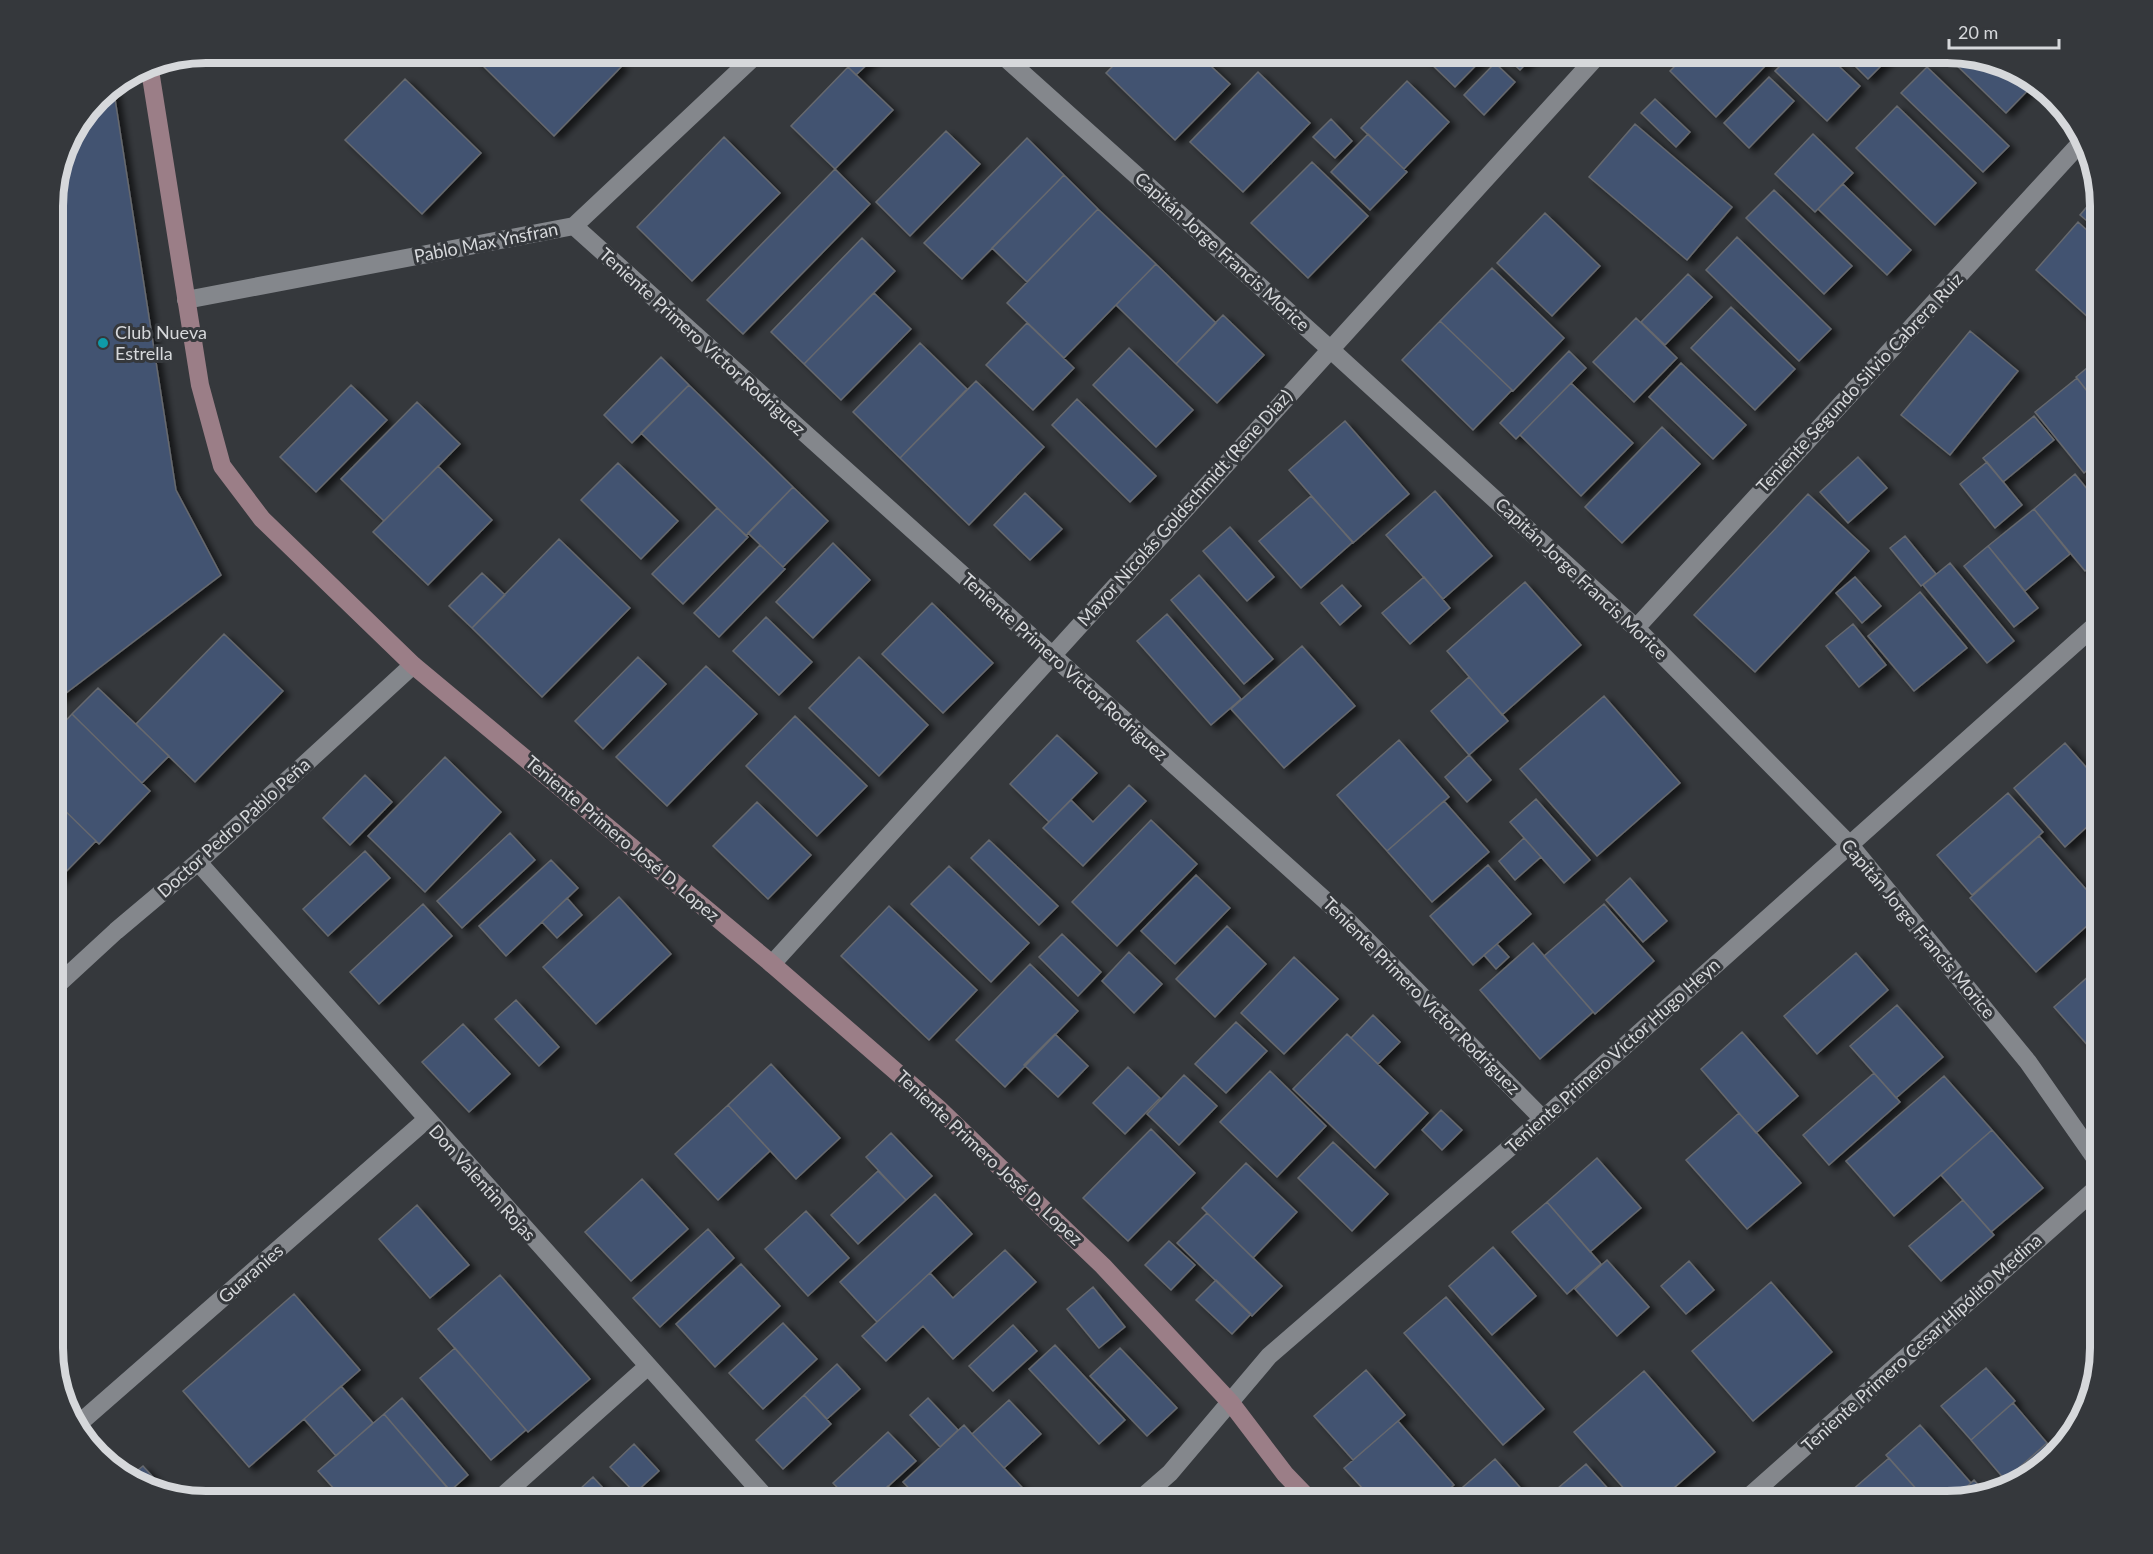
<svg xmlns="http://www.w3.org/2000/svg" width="2153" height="1554" viewBox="0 0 2153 1554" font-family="Lato,sans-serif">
<defs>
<filter id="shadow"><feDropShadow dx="6" dy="4" stdDeviation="3" flood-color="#0009"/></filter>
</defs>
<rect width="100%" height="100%" fill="#35383c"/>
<path fill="#435271" stroke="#66696e" stroke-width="1.5" filter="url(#shadow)" d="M265 53H295L266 58Z
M484 53H608L622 66 554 136 477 60Z
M834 53H879L856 75Z
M1126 53H1197L1230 84 1175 140 1106 73Z
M1420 53H1481L1485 56 1455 87Z
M1502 53H1536L1520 70Z
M1688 53H1758L1768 63 1716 117 1670 71Z
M1793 53H1825L1860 86 1827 121 1775 71Z
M1852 53H1894L1868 79 1847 58Z
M1944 53 1997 61 2036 82 2006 113Z
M1495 63 1515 82 1484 115 1464 95Z
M848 67 893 110 835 169 791 126Z
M1927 67 2009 146 1983 172 1901 93Z
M1258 72 1310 123 1243 192 1190 142Z
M1769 77 1794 101 1749 148 1724 123Z
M405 79 481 153 422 214 345 140Z
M1407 81 1449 122 1404 169 1361 128Z
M113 86 176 490 221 575 53 703V195L68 138 104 91Z
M1655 99 1690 132 1676 147 1641 113Z
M1897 106 1976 183 1935 225 1856 148Z
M1331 119 1352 141 1335 158 1313 137Z
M1635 124 1732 207 1687 260 1589 177Z
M946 131 980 164 910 236 876 202Z
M1368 134 1407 172 1370 210 1331 172Z
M1813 134 1853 173 1815 212 1775 174Z
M724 137 780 193 692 281 637 227Z
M1027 138 1064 175 962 279 924 243Z
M1312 162 1368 216 1308 278 1251 223Z
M835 169 870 204 743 334 707 300Z
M1064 175 1098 209 1027 282 992 248Z
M1843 184 1911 250 1887 275 1818 209Z
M1774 190 1852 266 1824 294 1746 218Z
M2095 197 2099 200 2100 205V232L2080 215Z
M1098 209 1156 264 1064 358 1007 303Z
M1545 213 1600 266 1552 316 1497 263Z
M2078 222 2100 242V328L2036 270Z
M1737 237 1831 329 1799 361 1706 270Z
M862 238 895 271 804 364 771 332Z
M1156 264 1216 323 1176 364 1116 305Z
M1492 268 1564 338 1513 391 1440 321Z
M1688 274 1712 297 1665 345 1641 322Z
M874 293 911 329 841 400 804 364Z
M1731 307 1795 369 1755 410 1691 348Z
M1223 315 1264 355 1217 403 1176 364Z
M1636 318 1677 358 1634 402 1593 362Z
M1440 321 1512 390 1473 430 1402 360Z
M1027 323 1074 368 1033 410 986 365Z
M1970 331 2018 371 1950 455 1901 415Z
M920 343 967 389 900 458 853 412Z
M1129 348 1193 410 1156 447 1093 385Z
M1569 351 1586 368 1516 439 1500 423Z
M661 357 689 385 632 443 604 415Z
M2100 357V398L2096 402 2076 377Z
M1681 363 1746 425 1713 459 1649 397Z
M2077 378 2100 408V459L2084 473 2035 412Z
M976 381 1044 447 969 525 900 458Z
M1571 383 1633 443 1581 496 1520 435Z
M351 385 387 420 316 492 280 457Z
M689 385 793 487 746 536 641 433Z
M1077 399 1156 476 1130 502 1052 425Z
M417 402 460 444 384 521 341 479Z
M2034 416 2054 440 2003 482 1983 458Z
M1345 421 1409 494 1353 543 1289 470Z
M1662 427 1700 464 1622 543 1585 507Z
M1858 457 1887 488 1848 523 1820 492Z
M1987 462 2022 505 1995 528 1960 484Z
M618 463 678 521 641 559 581 500Z
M438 466 492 520 428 585 373 532Z
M2075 474 2100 505V558L2085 571 2034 509Z
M793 487 828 521 783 567 748 533Z
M1435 491 1492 556 1443 599 1386 535Z
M1025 493 1062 529 1030 560 994 525Z
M1808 494 1869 551 1755 672 1694 615Z
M1311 496 1353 542 1301 588 1259 541Z
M717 508 748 537 683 604 652 574Z
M2034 509 2070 554 2025 591 1988 546Z
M1230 527 1274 577 1247 601 1203 551Z
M1905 536 1936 574 1921 586 1890 548Z
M559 539 630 608 542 697 472 628Z
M833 543 870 580 813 638 776 602Z
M760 545 785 569 719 637 694 613Z
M1988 546 2038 608 2014 627 1964 566Z
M1950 563 2014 641 1987 663 1923 585Z
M482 573 505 595 472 628 449 606Z
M1199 575 1273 659 1244 684 1171 600Z
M1424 577 1450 608 1410 644 1382 613Z
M1855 577 1881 606 1862 623 1836 593Z
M1525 582 1581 645 1502 715 1447 651Z
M1342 585 1361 606 1340 625 1321 603Z
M1920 592 1967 648 1914 691 1868 636Z
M932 603 993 663 943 713 882 654Z
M1167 614 1241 699 1211 725 1137 641Z
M766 617 812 662 779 695 733 651Z
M1853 624 1886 665 1859 687 1826 646Z
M224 634 283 691 195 782 136 724Z
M1302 646 1355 706 1284 768 1231 709Z
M638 657 666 684 603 749 575 721Z
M859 657 928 725 879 776 809 708Z
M706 666 757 714 667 806 616 757Z
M1469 677 1508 721 1469 755 1431 711Z
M98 688 169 756 142 783 72 714Z
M1604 696 1680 783 1597 856 1520 769Z
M72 714 150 791 99 844 53 799V734Z
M795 716 867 786 817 836 746 766Z
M1057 735 1097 773 1049 822 1010 784Z
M1399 740 1449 797 1387 851 1337 795Z
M2065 743 2100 783V815L2065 847 2014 788Z
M1469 755 1491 780 1467 802 1445 777Z
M445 757 501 812 425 892 368 836Z
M365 775 392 802 350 845 323 818Z
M1129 785 1146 801 1083 866 1043 828 1071 800 1093 822Z
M2008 793 2043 832 1972 895 1937 855Z
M53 799 96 841 53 885Z
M1536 799 1590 860 1564 883 1510 822Z
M1444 801 1489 852 1432 902 1387 851Z
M757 802 811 855 768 899 713 846Z
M1151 820 1197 864 1117 946 1072 902Z
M510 833 535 860 462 928 437 901Z
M2039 836 2100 905V914L2036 972 1970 898Z
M1524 838 1541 857 1515 880 1499 861Z
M989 840 1058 906 1039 925 971 858Z
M365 851 390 878 328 936 303 909Z
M551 860 578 888 506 956 479 926Z
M1488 865 1531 914 1473 965 1430 916Z
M949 866 1029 943 991 982 911 904Z
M1196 875 1230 908 1175 964 1141 931Z
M1630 878 1667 921 1643 942 1606 900Z
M619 897 671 954 596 1024 543 967Z
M567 898 582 915 557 938 542 922Z
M423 904 452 936 379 1004 350 972Z
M1604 904 1654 961 1595 1014 1544 956Z
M889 906 977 990 929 1040 841 956Z
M1227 926 1266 964 1215 1017 1176 979Z
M1062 934 1101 972 1078 996 1039 957Z
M1533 943 1593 1012 1540 1059 1480 990Z
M1497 944 1509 957 1496 969 1484 955Z
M1129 952 1162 984 1134 1013 1102 981Z
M1856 953 1888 990 1817 1054 1784 1016Z
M1294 957 1338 999 1284 1054 1241 1013Z
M1030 964 1078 1011 1005 1087 956 1040Z
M2100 966V1036L2089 1047 2054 1007Z
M516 1000 559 1047 539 1066 495 1019Z
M1897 1005 1943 1057 1896 1098 1850 1046Z
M1373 1015 1400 1042 1378 1064 1351 1038Z
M1236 1022 1267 1051 1226 1093 1195 1064Z
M463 1024 510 1074 469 1112 422 1062Z
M1742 1032 1798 1096 1756 1133 1701 1069Z
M1055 1034 1088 1066 1058 1097 1024 1065Z
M1347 1034 1428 1113 1375 1168 1293 1089Z
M2100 1036V1052L2093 1043Z
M771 1064 840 1138 796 1179 728 1105Z
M1128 1067 1160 1098 1125 1134 1093 1103Z
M1270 1071 1326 1126 1277 1177 1220 1122Z
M1874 1073 1900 1102 1829 1165 1803 1135Z
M1184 1075 1217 1106 1179 1145 1147 1114Z
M1944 1076 1992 1130 1894 1216 1846 1161Z
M728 1105 770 1151 718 1200 675 1154Z
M1441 1110 1462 1130 1442 1150 1422 1130Z
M1739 1113 1801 1183 1747 1229 1686 1160Z
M1151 1129 1195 1173 1128 1241 1083 1198Z
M1992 1130 2043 1188 1991 1232 1941 1175Z
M891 1133 932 1176 906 1200 866 1157Z
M1333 1142 1388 1194 1352 1231 1298 1178Z
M1597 1158 1641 1208 1590 1252 1547 1202Z
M1246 1163 1297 1212 1253 1258 1202 1208Z
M878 1171 906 1200 858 1244 831 1215Z
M642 1179 688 1229 631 1281 585 1232Z
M935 1194 972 1234 877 1322 840 1282Z
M1963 1200 1994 1235 1941 1281 1909 1246Z
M1547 1202 1601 1264 1567 1294 1512 1232Z
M417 1205 469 1265 430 1298 379 1239Z
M806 1211 849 1258 808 1296 765 1249Z
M1207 1213 1282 1286 1252 1316 1177 1243Z
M708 1229 734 1258 660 1327 633 1298Z
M1169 1241 1195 1265 1171 1290 1145 1265Z
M1493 1247 1536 1296 1492 1335 1449 1286Z
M1005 1250 1036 1282 953 1359 923 1326 886 1361 862 1336 930 1273 953 1298Z
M1607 1260 1649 1307 1617 1336 1575 1289Z
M1689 1261 1714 1290 1686 1314 1661 1286Z
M741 1264 780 1306 715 1367 676 1324Z
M500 1275 590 1379 528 1432 438 1329Z
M1216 1280 1251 1314 1232 1334 1196 1300Z
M1771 1282 1832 1352 1753 1421 1692 1351Z
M1093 1287 1125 1327 1099 1348 1067 1309Z
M294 1294 360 1370 249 1467 183 1391Z
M1446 1297 1544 1409 1503 1445 1404 1333Z
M783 1323 817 1359 763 1409 729 1373Z
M1013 1325 1037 1351 993 1391 969 1366Z
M1055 1345 1125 1420 1099 1444 1029 1369Z
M455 1348 526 1430 491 1460 420 1378Z
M1120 1348 1177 1408 1147 1436 1090 1376Z
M837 1364 860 1389 827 1419 804 1395Z
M1986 1368 2015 1401 1971 1440 1941 1406Z
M1366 1370 1405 1415 1353 1460 1314 1416Z
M1644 1371 1715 1452 1659 1501H1635L1574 1432Z
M341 1386 373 1423 336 1456 304 1419Z
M804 1395 831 1424 783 1469 756 1440Z
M402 1398 468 1475 450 1491 384 1414Z
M928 1398 958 1430 940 1447 910 1415Z
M1009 1400 1041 1434 1004 1468 972 1434Z
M2013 1403 2047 1443 2005 1480 1971 1440Z
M384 1414 454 1495 446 1501H345L318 1471Z
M1398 1421 1454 1485 1435 1501H1374L1344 1468Z
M964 1425 972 1434 1035 1501H921L903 1482Z
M1920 1425 1971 1483 1950 1501H1927L1886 1455Z
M888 1432 916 1461 872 1501H850L833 1483Z
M2047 1443 2055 1453 2015 1486 2011 1487 2005 1480Z
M634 1444 659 1471 635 1493 610 1467Z
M1889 1458 1927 1501H1846L1843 1498Z
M1495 1459 1532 1501H1447Z
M1586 1464 1619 1501H1543Z
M143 1466 169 1495 157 1493 128 1478Z
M593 1477 615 1501H567Z
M1974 1480 1985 1493 1950 1501 1971 1483Z
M888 1486 902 1501H872Z"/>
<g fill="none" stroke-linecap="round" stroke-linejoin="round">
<path stroke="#84878c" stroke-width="18" d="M1000 53 1330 349 1636 628 1850 845 2028 1062 2100 1165
M574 226 1346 919 1543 1119
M186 300 574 226 758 53
M1636 628 2085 138
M198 862 769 1501
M772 964 1600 53
M53 989 116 931 198 862 413 665
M75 1427 426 1120
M497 1501 647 1367
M1138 1501 1170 1473 1269 1356 1543 1119 2100 621
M1744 1501 2100 1185"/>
<path stroke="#9b7e87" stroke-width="18" d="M149 64 200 385 222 466 262 519 413 665 772 964 938 1108 1103 1266 1231 1403 1285 1474 1311 1501"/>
</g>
<circle fill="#0f9aa8" stroke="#35383c" stroke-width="2" cx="103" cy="343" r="6"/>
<g text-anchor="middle" stroke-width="6" stroke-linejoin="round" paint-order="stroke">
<g font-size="18" fill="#d6d8db" stroke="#35383c">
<text transform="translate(486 243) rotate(-11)" y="6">Pablo Max Ynsfran</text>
<text transform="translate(1222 252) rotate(42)" y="6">Capitán Jorge Francis Morice</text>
<text transform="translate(702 342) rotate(42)" y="6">Teniente Primero Victor Rodriguez</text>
<text transform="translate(1860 383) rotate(-47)" y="6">Teniente Segundo Silvio Cabrera Ruiz</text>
<text transform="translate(1185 508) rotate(-48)" y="6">Mayor Nicolás Goldschmidt (Rene Diaz)</text>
<text transform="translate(1581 579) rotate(43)" y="6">Capitán Jorge Francis Morice</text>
<text transform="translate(1064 667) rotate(42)" y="6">Teniente Primero Victor Rodriguez</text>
<text transform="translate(234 828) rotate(-42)" y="6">Doctor Pedro Pablo Peña</text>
<text transform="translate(622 839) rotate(40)" y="6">Teniente Primero José D. Lopez</text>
<text transform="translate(1918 929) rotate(50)" y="6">Capitán Jorge Francis Morice</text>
<text transform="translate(1421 996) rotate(45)" y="6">Teniente Primero Victor Rodriguez</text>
<text transform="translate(1613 1056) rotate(-42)" y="6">Teniente Primero Victor Hugo Heyn</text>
<text transform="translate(989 1158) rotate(43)" y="6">Teniente Primero José D. Lopez</text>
<text transform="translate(482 1183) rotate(48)" y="6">Don Valentin Rojas</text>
<text transform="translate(251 1274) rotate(-41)" y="6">Guaranies</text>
<text transform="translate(1922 1343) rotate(-42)" y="6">Teniente Primero Cesar Hipólito Medina</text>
</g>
<g font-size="18" fill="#d6d8db" stroke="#35383c" text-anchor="start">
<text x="115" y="339">Club Nueva<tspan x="115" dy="21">Estrella</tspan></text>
</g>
</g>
<path d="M0 0H2153V1554H0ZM206 63H1947A143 143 0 0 1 2090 206V1348A143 143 0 0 1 1947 1491H206A143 143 0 0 1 63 1348V206A143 143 0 0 1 206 63Z" fill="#35383c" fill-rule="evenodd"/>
<path fill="none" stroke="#d6d8db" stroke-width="8" d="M206 63H1947A143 143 0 0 1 2090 206V1348A143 143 0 0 1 1947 1491H206A143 143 0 0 1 63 1348V206A143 143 0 0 1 206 63Z"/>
<path d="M1949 39v9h110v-9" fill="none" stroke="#d6d8db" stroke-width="3"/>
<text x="1958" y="39" font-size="18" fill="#d6d8db" stroke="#35383c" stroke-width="4.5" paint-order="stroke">20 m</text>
</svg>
